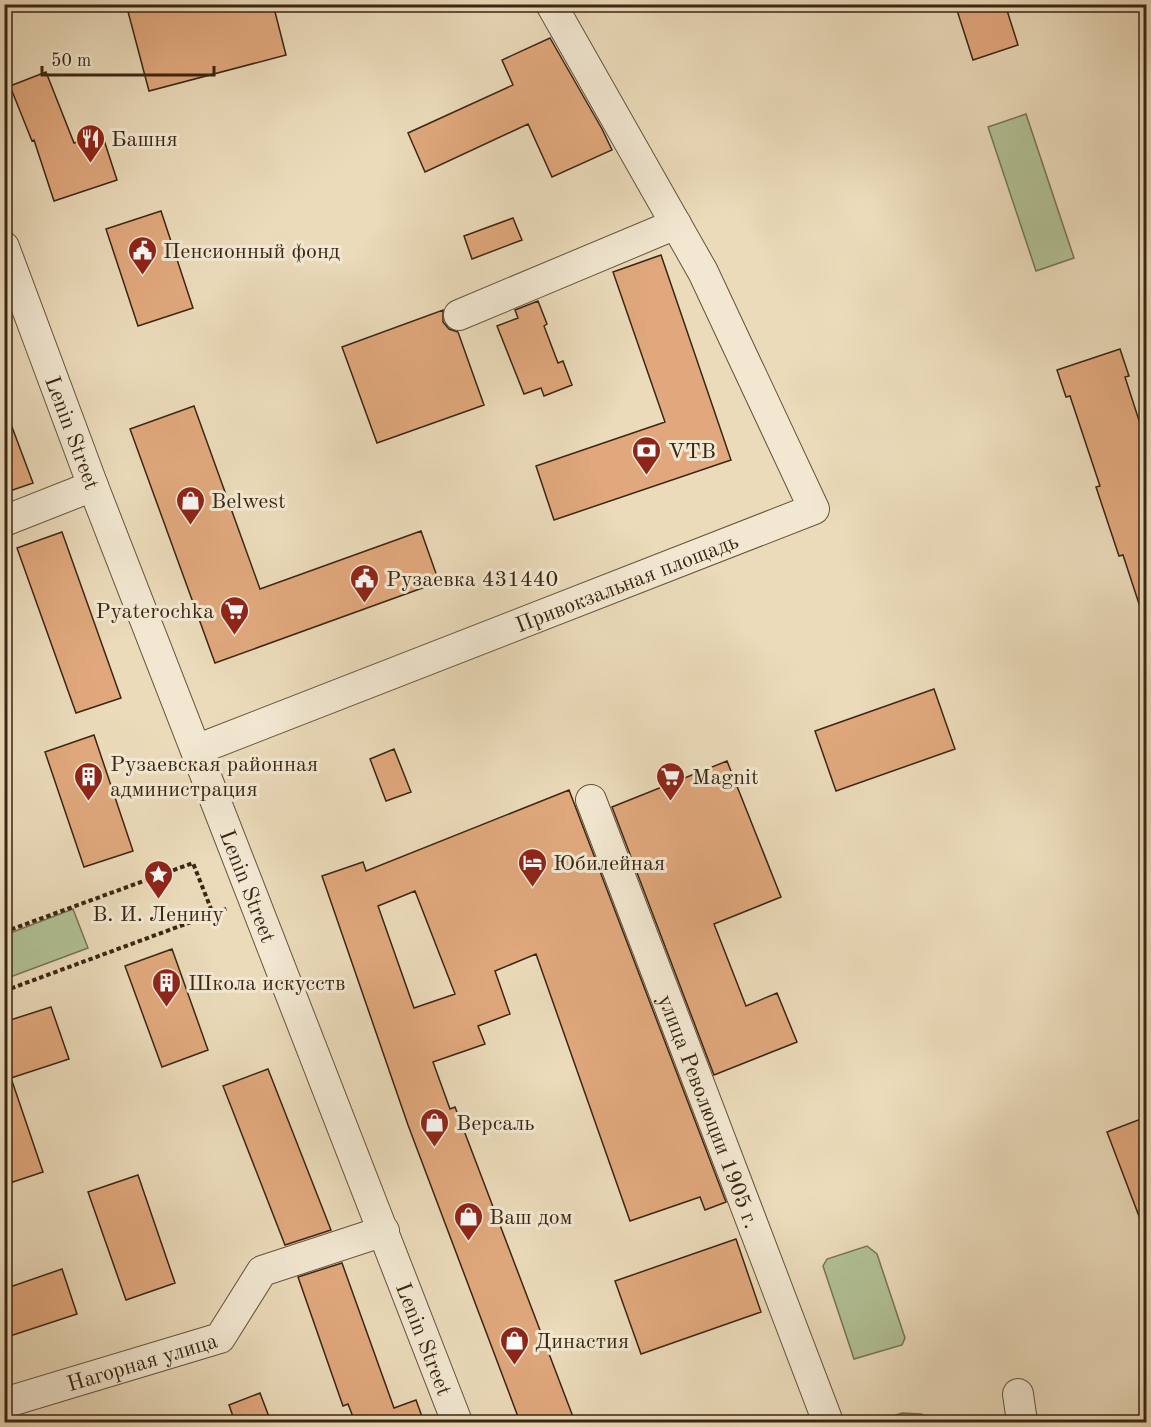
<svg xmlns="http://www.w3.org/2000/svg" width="1151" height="1427" viewBox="0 0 1151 1427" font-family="'Old Standard TT',serif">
<rect width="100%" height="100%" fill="#ebdbba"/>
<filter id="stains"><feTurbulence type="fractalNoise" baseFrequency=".00333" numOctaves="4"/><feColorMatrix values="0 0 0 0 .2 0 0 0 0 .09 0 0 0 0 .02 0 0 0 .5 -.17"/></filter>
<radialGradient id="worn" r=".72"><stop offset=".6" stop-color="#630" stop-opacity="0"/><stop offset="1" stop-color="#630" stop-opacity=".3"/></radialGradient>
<path fill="#b1c195" stroke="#767454" stroke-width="1.5" d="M1026 114 1074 258 1036 271 988 127Z
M73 909 88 948 5 979V935Z
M867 1246 877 1254 905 1338 902 1345 854 1359 823 1266 827 1259Z
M902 1413 921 1414 940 1422H881L880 1420Z"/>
<path fill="#e1a87d" stroke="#3a2613" stroke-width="1.5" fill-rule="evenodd" d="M126 4H273L286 55 149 91Z
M955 4H1005L1018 45 973 60Z
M550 38 602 129 612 150 552 177 528 124 425 172 408 133 513 85 502 60Z
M46 72 74 143 102 134 117 180 54 201 34 140 32 141 10 86Z
M161 211 193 308 138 326 106 229Z
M513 218 522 240 472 259 464 236Z
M661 255 731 460 554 520 536 466 665 422 613 272Z
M538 301 547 324 544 326 558 363 563 361 572 385 544 396 541 388 524 394 497 326 518 318 515 310Z
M443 310V322L449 329 458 332 484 405 377 443 342 347Z
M1120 349 1129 376 1125 377 1146 442V615L1143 616 1123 555 1119 556 1096 487 1100 486 1070 396 1066 397 1057 370Z
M194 406 260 589 421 531 439 582 215 663 130 429Z
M4 411H6L33 483 4 493Z
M62 532 121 698 76 713 17 548Z
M934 689 955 749 836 791 815 731Z
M94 735 133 851 84 867 45 752Z
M394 749 411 792 386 801 370 759Z
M727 761 781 897 714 924 746 1006 777 993 797 1042 714 1075 612 807Z
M569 790 726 1202 705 1210 700 1197 630 1221 536 954 495 971 510 1014 478 1026 485 1044 433 1062 450 1109 455 1107 575 1422H520L408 1125 322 876 363 862 366 871ZM415 891 455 994 414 1008 378 906Z
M172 949 208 1050 162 1067 125 966Z
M51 1007 69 1059 11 1078 43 1172 4 1185V1022Z
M268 1069 331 1230 285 1245 223 1086Z
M1146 1117V1232H1145L1107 1132Z
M138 1175 175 1283 126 1300 88 1192Z
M736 1239 761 1312 641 1354 615 1281Z
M342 1263 394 1408 416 1400 424 1422H355L348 1404 343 1406 298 1277Z
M62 1269 77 1314 4 1338V1289Z
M260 1393 271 1422H235L229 1405Z"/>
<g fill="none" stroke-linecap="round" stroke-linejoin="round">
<defs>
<g id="minor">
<path id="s1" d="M4 247 93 486 457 1422"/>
<path d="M459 315 676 224"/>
<path d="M4 521 93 486"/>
<path id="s2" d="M196 750 814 509 703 272 551 4"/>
<path id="s3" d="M591 800 828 1422"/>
<path d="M1018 1394 1022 1422"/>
<path id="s4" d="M4 1403 220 1338 262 1271 384 1231"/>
</g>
</defs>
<use href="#minor" stroke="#66533d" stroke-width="32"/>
<path stroke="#3a2613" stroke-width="4" stroke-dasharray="4.5 3" stroke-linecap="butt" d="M4 932 193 863 213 914
M4 991 229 908"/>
<use href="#minor" stroke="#f2e8d2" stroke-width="30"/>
</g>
<defs>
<symbol id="restaurant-pin" viewBox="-11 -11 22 30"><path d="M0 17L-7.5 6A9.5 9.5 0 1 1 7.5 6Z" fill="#8f2418" stroke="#f2e8d2"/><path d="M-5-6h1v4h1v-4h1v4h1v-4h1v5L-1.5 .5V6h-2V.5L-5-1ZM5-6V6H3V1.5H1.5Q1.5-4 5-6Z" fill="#fff"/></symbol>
<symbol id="civic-pin" viewBox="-11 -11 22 30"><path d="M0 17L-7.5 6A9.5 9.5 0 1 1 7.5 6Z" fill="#8f2418" stroke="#f2e8d2"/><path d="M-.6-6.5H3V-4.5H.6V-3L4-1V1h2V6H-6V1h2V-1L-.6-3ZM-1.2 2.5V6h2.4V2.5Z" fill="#fff"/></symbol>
<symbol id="bank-pin" viewBox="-11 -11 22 30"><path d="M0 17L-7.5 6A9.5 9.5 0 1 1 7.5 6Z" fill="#8f2418" stroke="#f2e8d2"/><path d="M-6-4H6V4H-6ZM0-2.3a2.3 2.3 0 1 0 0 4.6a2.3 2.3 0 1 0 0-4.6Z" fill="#fff"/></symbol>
<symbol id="shop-pin" viewBox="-11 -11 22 30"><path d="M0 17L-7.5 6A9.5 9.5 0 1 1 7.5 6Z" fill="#8f2418" stroke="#f2e8d2"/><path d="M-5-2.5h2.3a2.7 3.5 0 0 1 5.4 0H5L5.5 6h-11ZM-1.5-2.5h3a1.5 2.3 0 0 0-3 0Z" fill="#fff"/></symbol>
<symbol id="supermarket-pin" viewBox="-11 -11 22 30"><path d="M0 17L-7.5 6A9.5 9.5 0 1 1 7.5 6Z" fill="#8f2418" stroke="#f2e8d2"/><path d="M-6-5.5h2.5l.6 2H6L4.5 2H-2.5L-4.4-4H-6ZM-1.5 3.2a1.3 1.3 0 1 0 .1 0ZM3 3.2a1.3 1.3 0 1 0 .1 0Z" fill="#fff"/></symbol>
<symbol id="building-pin" viewBox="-11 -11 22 30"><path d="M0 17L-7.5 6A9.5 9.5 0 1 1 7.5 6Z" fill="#8f2418" stroke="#f2e8d2"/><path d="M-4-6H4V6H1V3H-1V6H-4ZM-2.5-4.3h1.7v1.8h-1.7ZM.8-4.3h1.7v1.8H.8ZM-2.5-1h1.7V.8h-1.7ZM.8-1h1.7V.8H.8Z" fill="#fff"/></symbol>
<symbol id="hotel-pin" viewBox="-11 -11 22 30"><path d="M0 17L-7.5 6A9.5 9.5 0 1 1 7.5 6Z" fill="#8f2418" stroke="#f2e8d2"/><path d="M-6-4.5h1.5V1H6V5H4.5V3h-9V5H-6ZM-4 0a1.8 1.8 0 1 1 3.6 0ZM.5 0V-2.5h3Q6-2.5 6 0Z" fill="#fff"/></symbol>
<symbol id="sight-pin" viewBox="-11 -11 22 30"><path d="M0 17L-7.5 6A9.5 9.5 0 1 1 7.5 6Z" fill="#8f2418" stroke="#f2e8d2"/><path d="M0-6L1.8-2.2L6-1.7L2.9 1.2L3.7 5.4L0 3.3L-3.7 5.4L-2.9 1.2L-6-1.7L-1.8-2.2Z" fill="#fff"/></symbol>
</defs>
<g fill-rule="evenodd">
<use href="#restaurant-pin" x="74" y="122" width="33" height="45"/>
<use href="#civic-pin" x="126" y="234" width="33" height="45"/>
<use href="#bank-pin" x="630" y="434" width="33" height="45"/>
<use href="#shop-pin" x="174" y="484" width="33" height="45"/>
<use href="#civic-pin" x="348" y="562" width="33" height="45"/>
<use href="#supermarket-pin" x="218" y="594" width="33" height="45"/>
<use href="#building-pin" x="72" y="760" width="33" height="45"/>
<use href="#supermarket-pin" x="654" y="760" width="33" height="45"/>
<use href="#hotel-pin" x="516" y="846" width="33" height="45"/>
<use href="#sight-pin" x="142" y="858" width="33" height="45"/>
<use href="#building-pin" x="150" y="966" width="33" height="45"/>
<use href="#shop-pin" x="418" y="1106" width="33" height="45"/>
<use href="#shop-pin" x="452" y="1200" width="33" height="45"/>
<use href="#shop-pin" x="498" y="1324" width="33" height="45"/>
</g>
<g text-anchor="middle" stroke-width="6" stroke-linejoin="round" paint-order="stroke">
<g font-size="22" fill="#3a2613" stroke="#f2e8d2" text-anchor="start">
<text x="111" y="146">Башня</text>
<text x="163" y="258">Пенсионный фонд</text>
<text x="668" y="458">VTB</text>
<text x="211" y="508">Belwest</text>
<text x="386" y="586">Рузаевка 431440</text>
<text x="214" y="618" text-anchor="end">Pyaterochka</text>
<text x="110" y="771">Рузаевская районная<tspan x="110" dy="25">администрация</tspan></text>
<text x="692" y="784">Magnit</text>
<text x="553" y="870">Юбилейная</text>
<text x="158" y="921" text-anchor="middle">В. И. Ленину</text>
<text x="188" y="990">Школа искусств</text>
<text x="456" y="1130">Версаль</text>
<text x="489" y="1224">Ваш дом</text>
<text x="535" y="1348">Династия</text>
</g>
<g font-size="22" fill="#3a2613" stroke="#f2e8d2">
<text dy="8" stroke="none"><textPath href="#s1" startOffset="198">Lenin Street</textPath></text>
<text dy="8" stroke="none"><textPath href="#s2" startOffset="462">Привокзальная площадь</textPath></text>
<text dy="8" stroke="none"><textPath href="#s1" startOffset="684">Lenin Street</textPath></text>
<text dy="8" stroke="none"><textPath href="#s3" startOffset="333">улица Революции 1905 г.</textPath></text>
<text dy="8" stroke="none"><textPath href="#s1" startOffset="1170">Lenin Street</textPath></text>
<text dy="8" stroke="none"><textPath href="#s4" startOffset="144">Нагорная улица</textPath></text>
</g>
</g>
<rect width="1151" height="1427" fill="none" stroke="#ebdbba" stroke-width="24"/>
<rect x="6" y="6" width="1139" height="1415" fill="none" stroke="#3a2613" stroke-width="3"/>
<rect x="12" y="12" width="1127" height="1403" fill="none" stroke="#3a2613" stroke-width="1.5"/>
<path d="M42 66v9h172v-9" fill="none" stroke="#3a2613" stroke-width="3"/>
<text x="51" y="66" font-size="18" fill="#3a2613" stroke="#f2e8d2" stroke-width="4.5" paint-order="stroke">50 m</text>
<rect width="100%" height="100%" filter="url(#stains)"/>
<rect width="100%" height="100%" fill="url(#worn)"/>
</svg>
